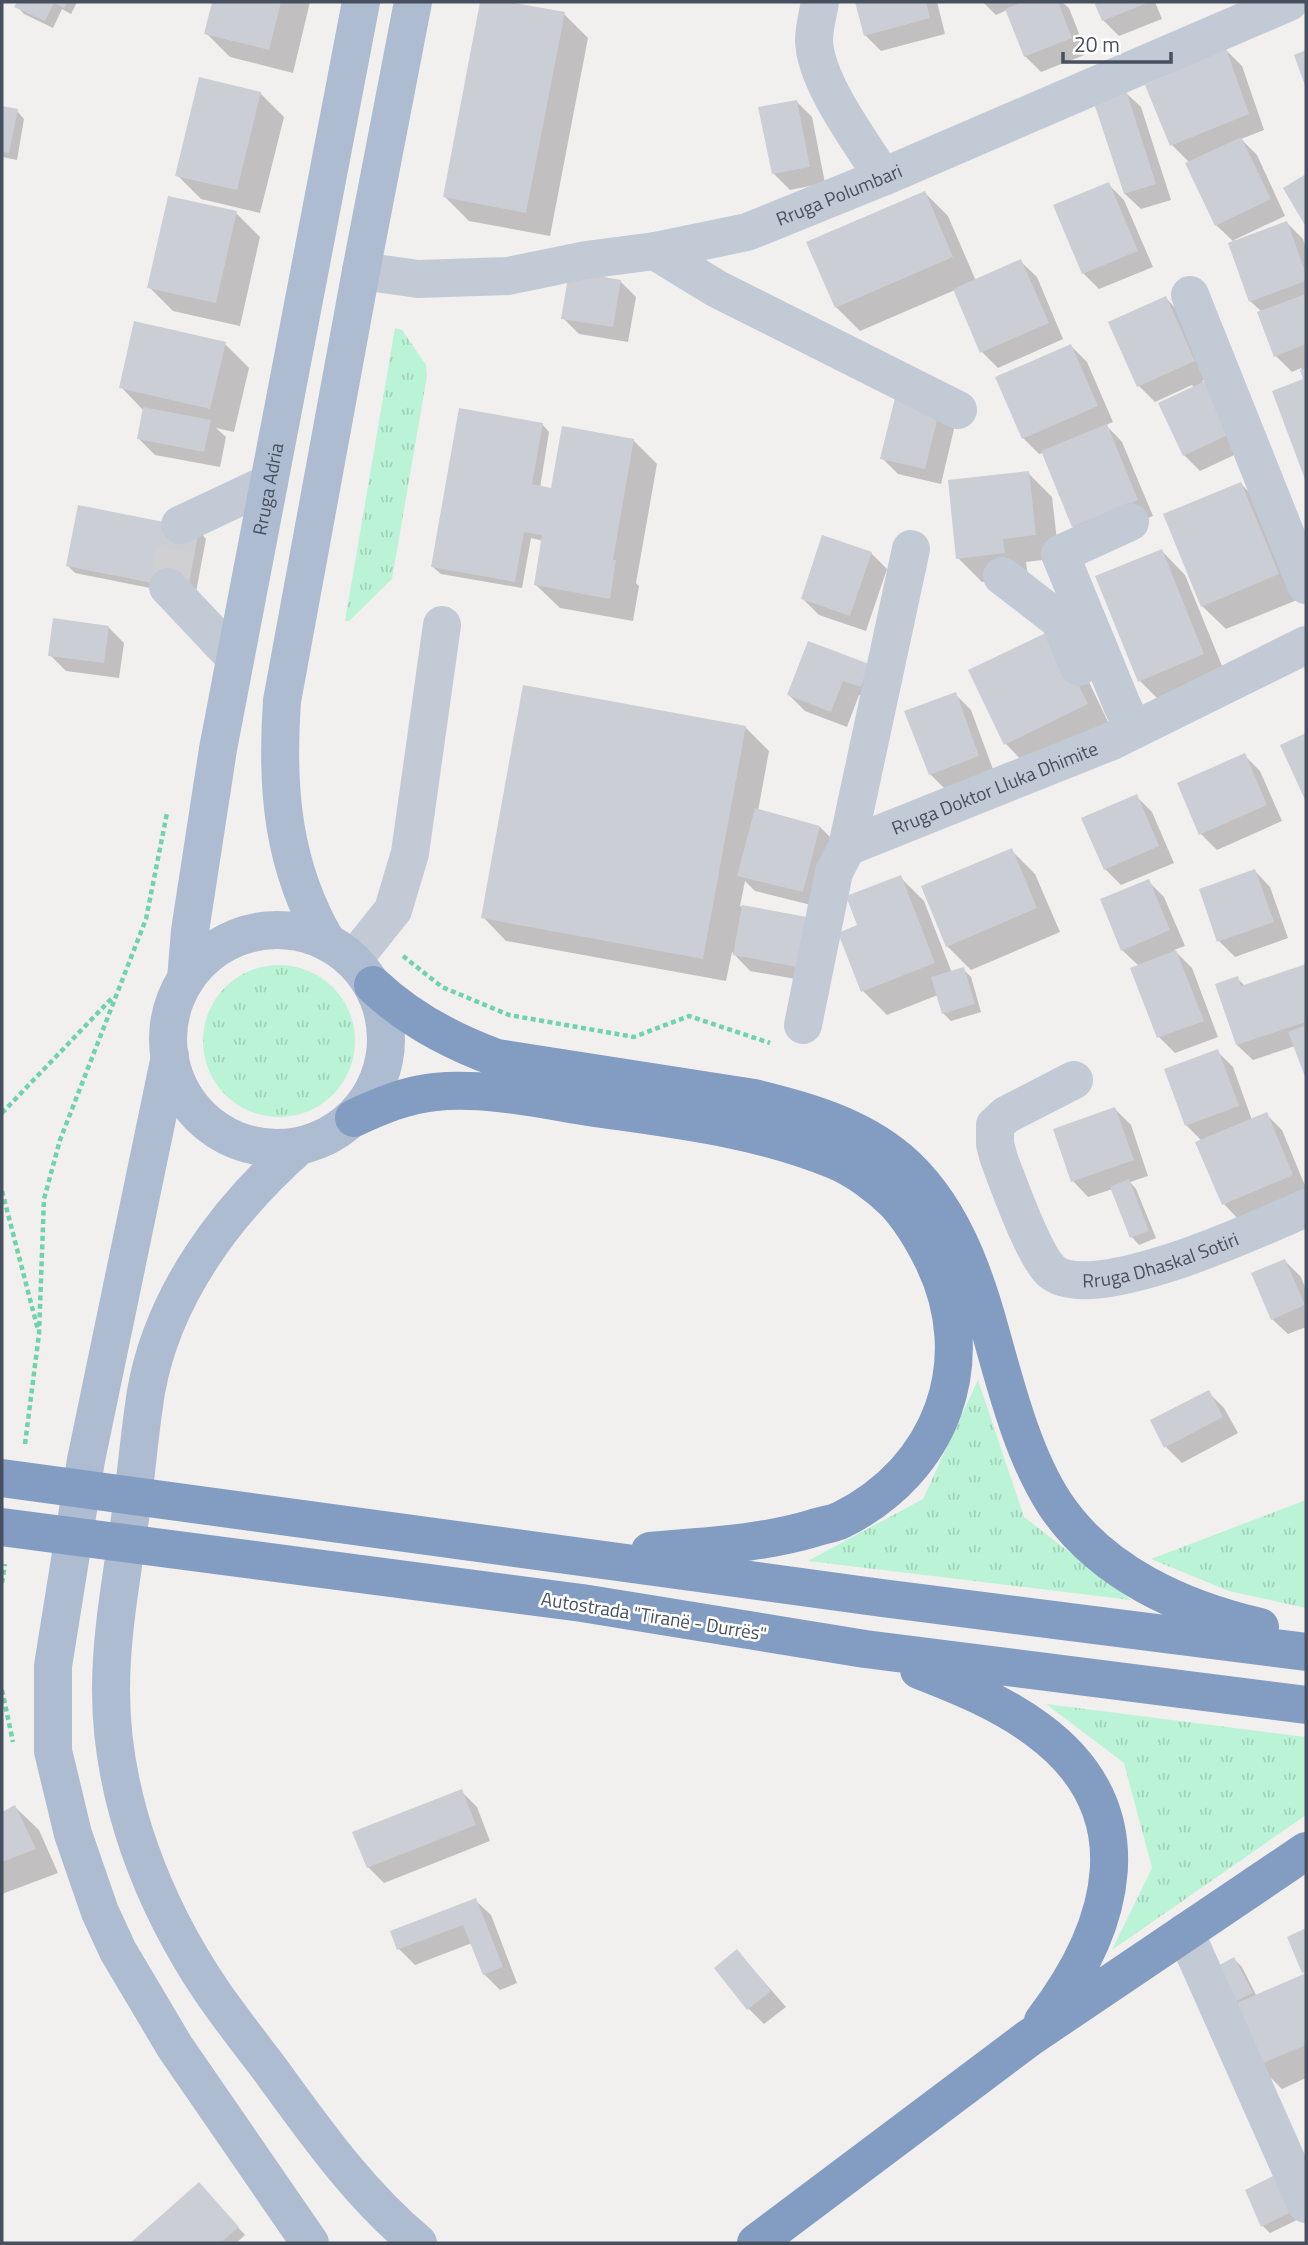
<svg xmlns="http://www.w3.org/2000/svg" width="1308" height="2245" viewBox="0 0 1308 2245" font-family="'Titillium Web',sans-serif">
<defs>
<pattern id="grass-tufts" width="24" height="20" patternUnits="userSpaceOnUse" patternTransform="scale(1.75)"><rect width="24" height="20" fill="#baf3d5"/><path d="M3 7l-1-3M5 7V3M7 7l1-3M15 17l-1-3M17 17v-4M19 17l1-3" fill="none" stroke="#a1d2b9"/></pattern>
</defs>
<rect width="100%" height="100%" fill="#f2efef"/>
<path fill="url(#grass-tufts)" d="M395 328 402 330 426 365 427 376 392 579 349 621H345Z
M203 1041a76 76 0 1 1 152 0a76 76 0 1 1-152 0Z
M978 1380 1024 1517 1131 1600 808 1561 923 1499Z
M1306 1500V1608L1229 1591 1151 1559Z
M1046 1704 1306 1737V1815L1112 1950 1152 1868 1124 1763Z"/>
<path fill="#0003" d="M19 2H77L71 14 62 9 53 28 24 14 17 6Z
M214 2H310L293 73 230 57 206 33Z
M482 2H499L564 14 588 38 550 236 469 221 445 197Z
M857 2H937L945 34 881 51 865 35Z
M983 2H1021L1022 4 1028 2H1062L1069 8 1087 54 1041 72 1025 56 1007 10 996 15Z
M1096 2H1155L1162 19 1119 36 1103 20Z
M1226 50 1242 66 1264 130 1241 139 1257 155 1285 216 1234 240 1235 242 1287 223 1303 239 1306 249V478L1274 392 1306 380 1301 368 1292 372 1276 356 1262 312 1250 301 1234 242 1216 225 1190 163 1172 145Z
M1125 92 1141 107 1171 200 1141 209 1125 194Z
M260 93 284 117 260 213 201 199 177 175Z
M796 101 812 117 825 183 790 190 774 174Z
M2 108 17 111 24 119 17 160 2 157Z
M1108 184 1124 200 1153 267 1099 289 1083 273Z
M925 193 948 216 976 281 1021 262 1037 277 1063 339 998 368 982 352 955 290 860 331 836 307Z
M236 213 260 237 240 326 173 311 149 287Z
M620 281 636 297 628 342 579 334 563 318Z
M1166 298 1181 314 1210 377 1202 381 1221 399 1245 450 1200 471 1184 455 1194 388 1192 385 1155 402 1139 386 1111 323Z
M225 344 249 368 234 432 216 428 226 437 220 467 155 455 139 439 144 411 121 387Z
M1071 346 1087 362 1113 422 1106 425 1122 442 1153 516 1089 542 1073 526 1043 453 1039 454 1023 438 997 378Z
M896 400 955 425 941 484 898 474 882 458Z
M542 424 549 432 540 488 550 489 633 440 657 464 636 583 639 586 633 621 560 608 536 585 543 541 531 538 522 588 441 574 433 567Z
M1028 473 1052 497 1059 558 1026 562 1028 577 982 582 958 558Z
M1241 484 1265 508 1302 598 1226 629 1202 606Z
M199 531 206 539 195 597 75 573 68 566Z
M1162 551 1185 575 1227 678 1163 704 1140 681Z
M871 553 887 569 866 631 819 615 803 599Z
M108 627 124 643 119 678 66 671 50 655Z
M809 643 884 681 877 702 859 695 847 727 805 711 789 695Z
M1076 655 1111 728 1029 768 1006 744 971 671Z
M955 694 971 710 994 772 946 790 930 774Z
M745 727 769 751 758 811 820 827 836 843 819 907 755 891 745 881 740 906 817 921 824 984 750 971 732 952 726 981 506 941 483 917Z
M1244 755 1260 771 1282 821 1217 850 1201 834Z
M1136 796 1152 812 1174 863 1121 885 1105 869Z
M1011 850 1035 874 1060 932 971 970 947 946Z
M1255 871 1270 887 1288 938 1235 957 1219 941Z
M900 877 924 901 952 973 963 969 971 977 981 1012 951 1021 943 1013 938 995 887 1015 863 991 841 934 860 926Z
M1148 881 1164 897 1185 946 1174 950 1192 968 1218 1037 1175 1053 1159 1037 1139 966 1122 950Z
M1306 966V1074L1295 1046 1253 1060 1237 1045V978L1246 987Z
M1217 1051 1233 1067 1252 1120 1266 1114 1282 1130 1306 1188V1192L1239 1220 1224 1204 1202 1141 1186 1125Z
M1115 1109 1131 1125 1148 1176 1130 1182 1136 1189 1156 1238 1139 1245 1132 1237 1113 1189 1088 1197 1073 1181Z
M1285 1261 1301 1277 1306 1290V1327L1288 1334 1272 1319Z
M1208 1392 1224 1408 1238 1433 1182 1463 1166 1447Z
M461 1791 477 1807 490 1841 384 1883 368 1867Z
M15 1807 39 1830 58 1873 2 1894V1814Z
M475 1900 491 1915 517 1983 500 1990 484 1974 472 1943 415 1965 399 1949Z
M737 1951 786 2007 764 2024 748 2008Z
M1234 1959 1242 1967 1257 1997 1306 1975V2078L1282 2089 1258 2065 1235 2001Z
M1275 2177 1299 2219 1270 2233 1263 2226Z
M199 2184 245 2235 236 2243H133Z"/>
<path fill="#cbced4" d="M17 2H67L64 8 54 3 45 21 14 7Z
M212 2H281L269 50 204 34Z
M480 2H509L565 12 526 213 443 197Z
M855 2H926L930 18 864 36Z
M1023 2H1058L1072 38 1024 57 1005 9Z
M1094 2H1150L1102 21Z
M1226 48 1249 114 1170 146 1145 85Z
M1306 50V88L1294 55Z
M199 77 261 92 237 190 175 176Z
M1126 90 1156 184 1124 194 1093 100Z
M797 100 810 167 772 174 758 107Z
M2 106 18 109 9 153 2 152Z
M1241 137 1271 199 1215 226 1185 163Z
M1306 174V227L1283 188Z
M1109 182 1138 251 1082 274 1053 205Z
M925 191 953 257 835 308 806 242Z
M168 196 237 211 216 303 147 288Z
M1287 221 1306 274V281L1249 302 1228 243Z
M1021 259 1049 323 980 353 953 289Z
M569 271 621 280 613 327 561 319Z
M1306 294V344L1274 357 1257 312Z
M1166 296 1195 361 1137 387 1108 322Z
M134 321 226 342 210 409 119 388Z
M1071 344 1098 406 1022 439 995 377Z
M1306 368V482L1272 391 1303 379 1300 370Z
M1205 381 1230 434 1183 456 1158 403Z
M895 398 940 408 925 469 880 459Z
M143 407 211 420 204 452 137 439Z
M459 408 543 423 532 484 551 488 562 426 634 439 613 560H616L610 599 534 585 542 535 524 532 515 582 431 567Z
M1107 424 1138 500 1072 527 1041 451Z
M1029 471 1036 535 1003 539 1005 553 956 559 948 480Z
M1241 482 1279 574 1201 607 1163 514Z
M78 505 199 529 188 590 66 566Z
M822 535 872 552 850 616 801 599Z
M1162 549 1204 654 1138 682 1095 576Z
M53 618 109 626 104 663 48 656Z
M1052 630 1088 704 1004 745 968 670Z
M808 641 869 664 861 687 843 681 831 712 787 695Z
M523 685 746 726 703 959 481 918Z
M956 692 979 756 929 775 904 711Z
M1306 733V802L1280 745Z
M1245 753 1267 805 1199 835 1177 783Z
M1137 794 1159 846 1104 870 1081 818Z
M755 808 820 826 803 892 737 876Z
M1012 848 1037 908 946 947 921 886Z
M1255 869 1274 922 1217 942 1199 889Z
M901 875 935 963 861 992 838 933 857 925 846 896Z
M1149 879 1170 930 1121 951 1100 899Z
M742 905 818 919 808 969 733 955Z
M1176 950 1204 1021 1157 1038 1130 968Z
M1306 964V1022L1236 1045 1215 984 1238 976 1241 986Z
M964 967 975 1004 942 1014 931 977Z
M1306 1025V1079L1288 1032Z
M1218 1049 1239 1106 1185 1126 1164 1069Z
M1115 1107 1134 1160 1071 1182 1053 1129Z
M1267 1112 1293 1175 1222 1205 1195 1142Z
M1129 1179 1149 1231 1130 1238 1110 1187Z
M1285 1259 1305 1305 1271 1320 1251 1273Z
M1209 1390 1223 1417 1164 1448 1150 1420Z
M462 1789 476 1825 367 1868 352 1832Z
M15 1805 36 1849 2 1862V1812Z
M476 1898 503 1967 483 1975 463 1925 397 1950 390 1931Z
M1306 1928V1972L1302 1973 1287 1937Z
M737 1949 771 1991 747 2010 714 1968Z
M1234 1957 1253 1993 1234 2002 1216 1967Z
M1306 1973V2045L1256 2066 1230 2006Z
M1275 2175 1293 2211 1261 2227 1245 2190Z
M199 2182 239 2227 220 2243H130Z"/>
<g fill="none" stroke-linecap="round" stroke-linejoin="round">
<path stroke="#d0cfd2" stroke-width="38" stroke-dasharray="38 19" stroke-linecap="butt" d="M168 587 180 525"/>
<path stroke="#6fd4ab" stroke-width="4.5" stroke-dasharray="5 3.5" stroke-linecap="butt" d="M403 956 442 987 509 1015 634 1037 689 1016 770 1043
M2 1113 112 998
M2 1191 38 1330
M25 1444 39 1334 44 1199 60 1140 146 919 167 813
M2 1583 5 1564
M2 1690 13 1742"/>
<g stroke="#c2cad5" stroke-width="38">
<path d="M820 2C818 14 814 28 814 40 815 82 861 142 883 177"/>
<path d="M655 251 717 289 958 410"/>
<path id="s1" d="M361 271 418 279 508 276 586 260 655 251 747 232 883 177 1289 2"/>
<path d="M1190 295 1306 585"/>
<path d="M1130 522 1060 554 1122 705 1134 730"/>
<path d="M180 525 269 483"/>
<path d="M1002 576 1059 620 1079 667"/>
<path d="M168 587 235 658"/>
<path id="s2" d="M847 847 1112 741 1306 645"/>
<path d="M353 960 393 910 410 853 442 625"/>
<path d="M803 1025 834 872 847 847 911 549"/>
<path id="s3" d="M1074 1080 1006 1115 995 1125V1144L999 1159C1009 1185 1033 1254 1051 1271 1092 1307 1260 1228 1306 1208"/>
<path d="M1185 1932 1306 2204"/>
</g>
<g stroke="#adbcd0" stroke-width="38">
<circle cx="277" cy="1039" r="109"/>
<path d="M327 942C282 866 276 787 282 701L361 271 413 2"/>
<path id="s4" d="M186 979 190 931 218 749 361 2"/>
<path d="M170 1056 86 1460 53 1666V1751L73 1834 100 1912 118 1951 175 2047 310 2243"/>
<path d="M298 1147C226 1211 163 1295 146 1392 140 1429 137 1467 132 1504 124 1565 111 1628 111 1690 111 1797 153 1905 213 1993 231 2019 250 2043 269 2068 315 2131 358 2193 418 2243"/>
</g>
<path stroke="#839cc2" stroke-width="38" d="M373 985C409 1019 450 1041 497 1058L754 1098C804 1110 858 1125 899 1160 949 1203 973 1268 990 1330 1006 1387 1023 1455 1055 1504 1101 1573 1182 1609 1260 1627
M354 1118C380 1106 406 1095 435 1092 485 1087 539 1099 589 1107 671 1119 757 1128 834 1160 856 1169 879 1186 895 1202 910 1218 923 1240 933 1260 982 1361 942 1470 841 1520 833 1524 823 1525 814 1528 761 1544 705 1546 650 1551
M2 1478 882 1598 1306 1652
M2 1527 582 1603 865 1649 1306 1705
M919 1670C960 1686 1002 1703 1038 1730 1148 1811 1115 1927 1043 2021
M756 2243 1029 2038 1306 1851"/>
</g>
<g text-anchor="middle" stroke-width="5" stroke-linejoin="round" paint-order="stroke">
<g font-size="19" fill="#46505f" stroke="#fff">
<text dy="7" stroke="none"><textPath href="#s1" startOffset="490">Rruga Polumbari</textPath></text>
<text dy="7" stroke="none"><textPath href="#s4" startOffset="497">Rruga Adria</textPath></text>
<text dy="7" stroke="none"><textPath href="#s2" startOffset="159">Rruga Doktor Lluka Dhimite</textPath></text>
<text dy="7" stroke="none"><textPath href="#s3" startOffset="364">Rruga Dhaskal Sotiri</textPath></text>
<text transform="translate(654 1616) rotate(9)" y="7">Autostrada "Tiranë - Durrës"</text>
</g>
</g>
<rect width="1308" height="2245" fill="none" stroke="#46505f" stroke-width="7"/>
<path d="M1063 52v10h108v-10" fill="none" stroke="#46505f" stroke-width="3.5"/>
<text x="1074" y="52" font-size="21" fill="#46505f" stroke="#ffffff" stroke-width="5" paint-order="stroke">20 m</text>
</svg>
